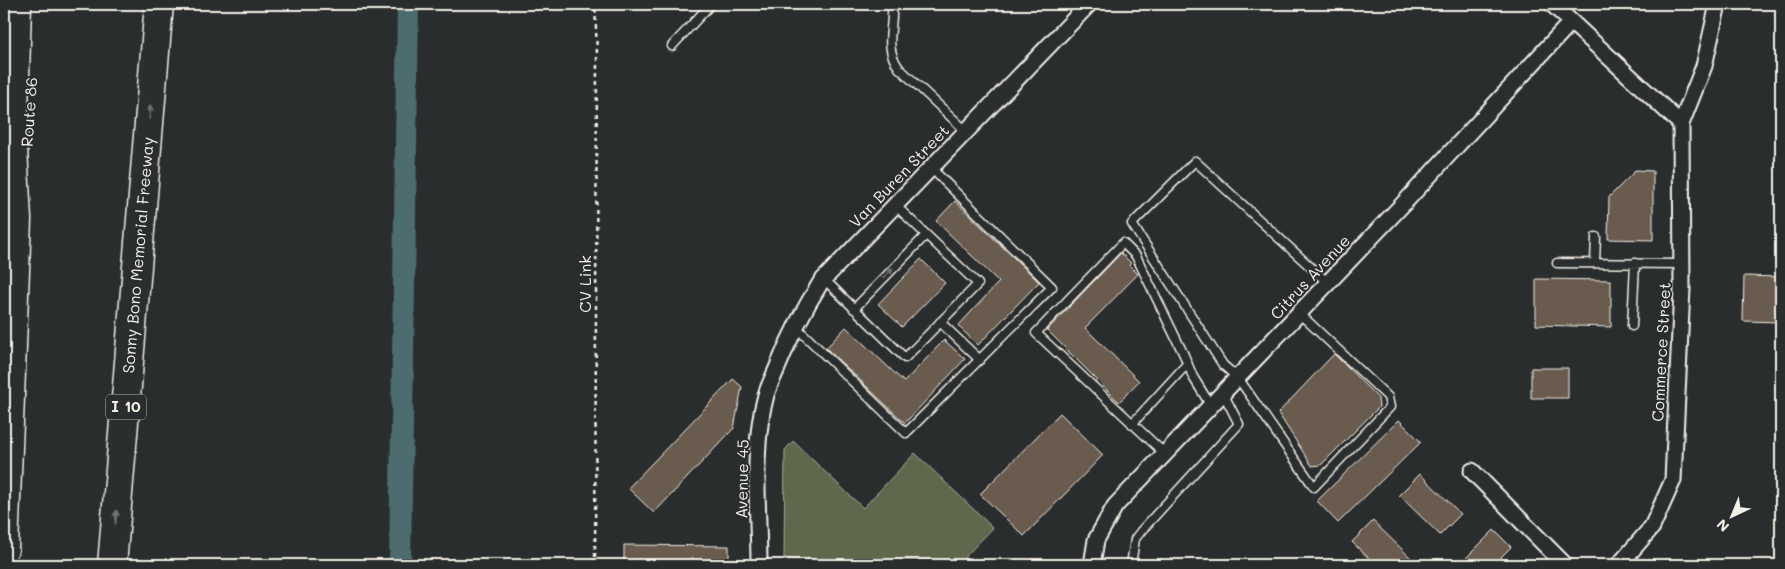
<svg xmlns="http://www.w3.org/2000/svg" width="1785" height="569" viewBox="0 0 1785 569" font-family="Mali,sans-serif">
<rect width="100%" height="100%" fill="#2a2d2e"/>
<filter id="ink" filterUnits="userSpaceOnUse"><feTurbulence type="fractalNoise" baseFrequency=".02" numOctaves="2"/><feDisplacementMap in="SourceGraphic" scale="10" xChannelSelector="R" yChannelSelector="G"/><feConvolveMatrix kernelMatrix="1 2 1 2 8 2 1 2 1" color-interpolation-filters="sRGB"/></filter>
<g filter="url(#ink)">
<path fill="#5e674e" stroke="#a9ac9b" d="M793 441 863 508 915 453 993 528 961 561 784 559 785 450Z"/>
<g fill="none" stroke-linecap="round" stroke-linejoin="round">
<path stroke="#4d6c6f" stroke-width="22" d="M400 565 408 4"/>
</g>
<path fill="#695c4f" stroke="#f4f1e8" d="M1636 170 1653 171V240L1608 239 1609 197Z
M955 201 1039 282 978 345 958 326 999 282 936 221Z
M1121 253 1131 263 1129 265 1138 274 1085 328 1139 381 1119 402 1047 330Z
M921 259 945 283 902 327 878 304Z
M1744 276 1781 277V322L1743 321Z
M1536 279 1611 280V327L1536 325Z
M846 327 904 382 944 340 965 359 905 423 826 348Z
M1334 354 1378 398 1379 407 1321 465 1312 466 1278 413Z
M1531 368H1568V398H1531Z
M733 379 742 387 734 428 654 513 628 488Z
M1060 413 1103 455 1024 536 980 494Z
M1399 420 1421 442 1338 523 1317 501Z
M1420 474 1461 514 1440 535 1399 495Z
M1373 521 1418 565H1376L1352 542Z
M1494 530 1511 547 1493 565H1459Z
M624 545 729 546V565H624Z"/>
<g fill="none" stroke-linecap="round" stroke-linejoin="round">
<defs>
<path id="lane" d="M892 4C894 29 883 46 899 68L966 131
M672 46 711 4
M1557 263 1682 264
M1595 263 1596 237
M824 279 905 358 978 284 895 205
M854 309 926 235
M1299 313 1388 397 1390 407 1314 487 1238 378 1223 365 1132 224 1195 161 1328 283
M940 322 980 360
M795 326 906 433 1052 287 931 168
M1632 326 1635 263
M1132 424 1187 364
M1165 454 1036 333 1123 243 1136 256 1184 355 1193 377 1211 406
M1131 565 1135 539 1141 531 1239 424 1223 393"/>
<path id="street" d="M1552 4 1681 124
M1472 471 1565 565
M759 565C759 510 751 449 766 395 769 385 774 376 778 366 790 336 804 309 821 282L1089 4
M1092 565 1096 540 1115 506 1405 202 1571 22
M1619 565 1652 527 1673 480 1682 289 1681 124 1704 66 1718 4"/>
<g id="highway">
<path d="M4 549 17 219 13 149 17 4"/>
<path id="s1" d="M112 565 159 4"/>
</g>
</defs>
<use href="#lane" stroke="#f4f1e8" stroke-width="11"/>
<use href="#street" stroke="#f4f1e8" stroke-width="19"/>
<use href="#highway" stroke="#f4f1e8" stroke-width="31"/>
<path stroke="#f4f1e8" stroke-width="2.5" stroke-dasharray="4 4" stroke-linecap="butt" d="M595 565 597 54 595 4"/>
<use href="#lane" stroke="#2a2d2e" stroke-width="8"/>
<use href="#street" stroke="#2a2d2e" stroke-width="15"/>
<use href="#highway" stroke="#2a2d2e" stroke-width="28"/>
</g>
<defs><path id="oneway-solid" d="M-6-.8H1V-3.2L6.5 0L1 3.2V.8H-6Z" transform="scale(1.25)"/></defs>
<g fill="#71726f">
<use href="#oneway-solid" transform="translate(150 112) rotate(-85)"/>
<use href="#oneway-solid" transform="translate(888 273) rotate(-46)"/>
<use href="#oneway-solid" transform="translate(116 517) rotate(-85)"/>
</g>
</g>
<g text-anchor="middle" stroke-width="4" stroke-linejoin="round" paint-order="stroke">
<rect fill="#2a2d2e" stroke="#b7b6b0" stroke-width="1" x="106" y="394.5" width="40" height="25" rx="4"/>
<g font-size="15" font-weight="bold" fill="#f4f1e8">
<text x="126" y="412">I 10</text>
</g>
<g font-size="16" fill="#f4f1e8" stroke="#2a2d2e">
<text transform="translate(29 112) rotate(-86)" y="6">Route 86</text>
<text transform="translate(899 176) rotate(-46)" y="6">Van Buren Street</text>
<text dy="6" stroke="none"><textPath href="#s1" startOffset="311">Sonny Bono Memorial Freeway</textPath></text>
<text transform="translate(1310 277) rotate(-47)" y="6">Citrus Avenue</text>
<text transform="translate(585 284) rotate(-90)" y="6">CV Link</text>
<text transform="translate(1661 352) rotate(-87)" y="6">Commerce Street</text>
<text transform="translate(742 479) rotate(-89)" y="6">Avenue 45</text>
</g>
</g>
<rect width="1785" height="569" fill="none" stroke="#2a2d2e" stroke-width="20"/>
<rect x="10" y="10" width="1765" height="549" fill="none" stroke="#f4f1e8" stroke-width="2" filter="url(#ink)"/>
<g transform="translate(1732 516) rotate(224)" stroke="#2a2d2e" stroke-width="4" paint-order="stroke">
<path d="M0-4L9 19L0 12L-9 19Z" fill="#f4f1e8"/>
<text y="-8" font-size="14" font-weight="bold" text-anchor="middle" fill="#f4f1e8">N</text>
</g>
</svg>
